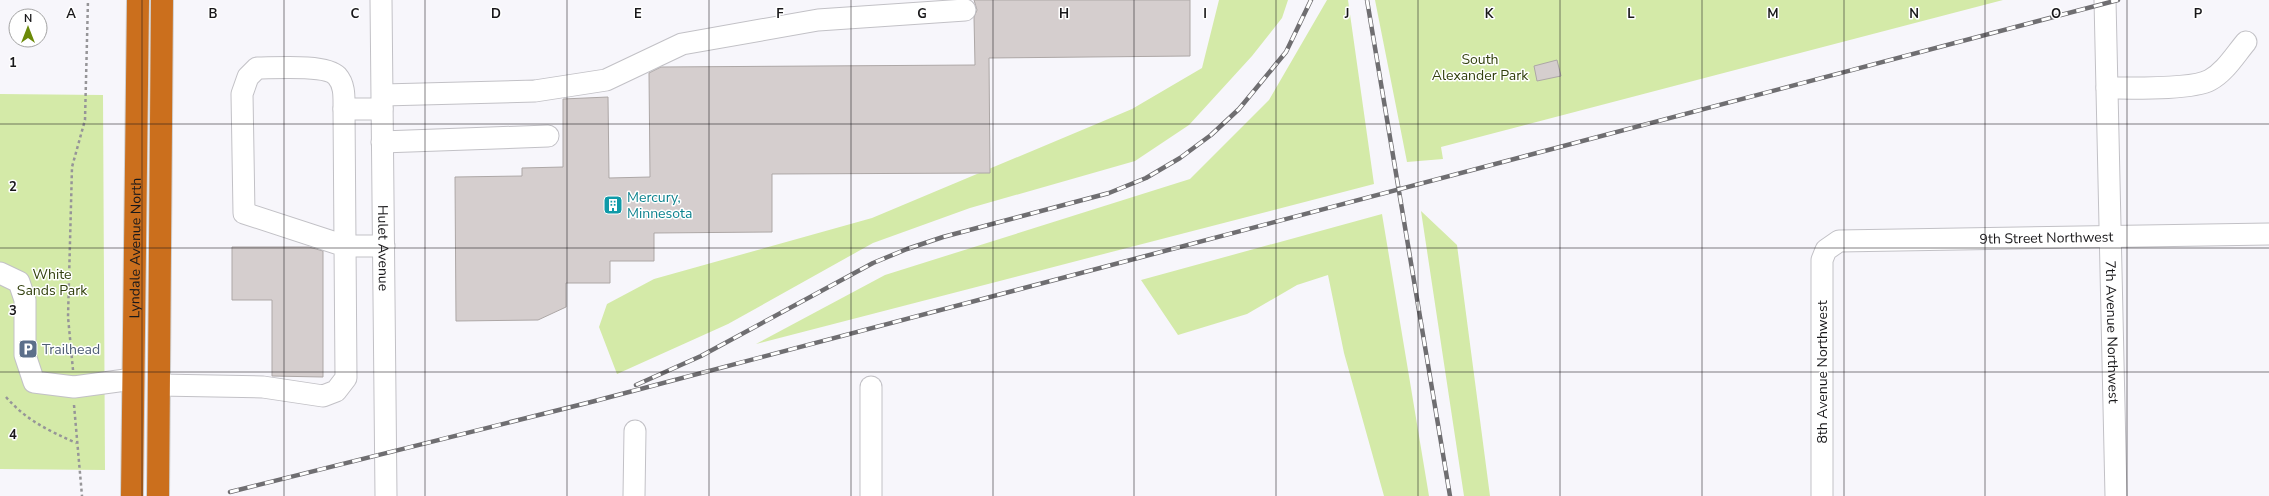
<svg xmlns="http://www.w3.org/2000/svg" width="2269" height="496" viewBox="0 0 2269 496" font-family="'Nunito Sans',sans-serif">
<rect width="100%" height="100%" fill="#f7f6fb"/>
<path fill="#d4eaa8" d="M1219 0H1288L1282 18 1252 56 1189 125 1135 161 970 208 873 243 728 324 617 374 599 327 607 304 654 279 872 218 1132 109 1202 68Z
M1327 0H1348L1374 184 756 344 885 275 1190 179 1269 100Z
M1375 0H2003L1441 147 1443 159 1407 162Z
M0 94 103 95 105 470 0 469Z
M1421 211 1457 245 1490 496H1464Z
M1382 214 1429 496H1384L1344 353 1328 275 1297 285 1247 314 1178 335 1141 280Z"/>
<path fill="#d5cece" stroke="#ada7a6" d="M974 0H1190V56L989 58 990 173 772 174V232L654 233V261H610V283H566V307L538 320 456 321 455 177 522 176V168L563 167V99L608 97 609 178 650 177 649 73 661 67 975 65 974 17 977 10Z
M1557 60 1561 76 1537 81 1534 66Z
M232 247H309L323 251V377L272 376V300H232Z"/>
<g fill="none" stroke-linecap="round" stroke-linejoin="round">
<defs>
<g id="minor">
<path id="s1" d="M381 0 386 496"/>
<path id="s2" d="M2105 0 2116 496"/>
<path d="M2107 88C2130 88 2192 90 2210 80 2225 72 2235 55 2246 42"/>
<path d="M383 95 535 91 606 80 682 44 818 20 965 10"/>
<path d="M344 109H382"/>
<path d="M382 142 548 136"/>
<path d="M0 273 19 282 25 300V355L34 382 74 387 133 379"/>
<path d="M159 385 263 387 323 396 336 391 346 378 344 109C344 97 345 85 337 76 326 64 274 68 257 68L248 77 242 94 244 213 345 246H384"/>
<path d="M871 387V496"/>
<path d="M634 496 635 431"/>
<path id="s3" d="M1822 496V260L1826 250 1839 241 2269 234"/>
</g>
<g id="highway">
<path id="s4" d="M132 496 138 0"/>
<path d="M158 496 162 0"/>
</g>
</defs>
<use href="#minor" stroke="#c2c1c6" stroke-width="23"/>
<use href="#highway" stroke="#d1d1d1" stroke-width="24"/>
<path stroke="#969598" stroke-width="2.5" stroke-dasharray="3 3" stroke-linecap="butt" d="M73 370 68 317 72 167 85 120 88 0
M6 397C27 421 48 430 76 443
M74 405 82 496"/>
<use href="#minor" stroke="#fff" stroke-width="21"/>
<use href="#highway" stroke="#cb6f1d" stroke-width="22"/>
<defs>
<path id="rail" d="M1367 0 1450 496
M636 385 701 356 873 263 907 249 943 237 1109 193 1146 178 1180 158 1211 135 1239 109 1286 52 1311 0
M230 492 591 402 2118 0"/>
</defs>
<use href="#rail" stroke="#6f6e71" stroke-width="4.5"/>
<use href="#rail" stroke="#fff" stroke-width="3" stroke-dasharray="9" stroke-linecap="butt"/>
</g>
<path fill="none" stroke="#19181a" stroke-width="1" stroke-opacity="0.55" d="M142 0V496M284 0V496M425 0V496M567 0V496M709 0V496M851 0V496M993 0V496M1134 0V496M1276 0V496M1418 0V496M1560 0V496M1702 0V496M1844 0V496M1985 0V496M2127 0V496M0 124H2269M0 248H2269M0 372H2269"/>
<defs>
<symbol id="building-square" viewBox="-11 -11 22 22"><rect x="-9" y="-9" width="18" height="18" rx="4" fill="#0f9aa8" stroke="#fff"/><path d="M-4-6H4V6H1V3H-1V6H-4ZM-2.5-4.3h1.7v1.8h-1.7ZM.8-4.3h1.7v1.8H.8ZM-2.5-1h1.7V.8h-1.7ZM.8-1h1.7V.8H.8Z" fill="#fff"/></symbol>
<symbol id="parking-square" viewBox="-11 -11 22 22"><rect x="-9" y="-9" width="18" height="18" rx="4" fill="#5c6f8a" stroke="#fff"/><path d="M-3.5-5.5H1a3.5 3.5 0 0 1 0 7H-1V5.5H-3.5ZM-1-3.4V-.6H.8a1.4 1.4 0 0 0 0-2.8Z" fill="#fff"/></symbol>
</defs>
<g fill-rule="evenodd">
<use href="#building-square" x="602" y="194" width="22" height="22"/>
<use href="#parking-square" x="17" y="338" width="22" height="22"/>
</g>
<g text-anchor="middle" stroke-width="3" stroke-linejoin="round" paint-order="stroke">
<g font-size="14" fill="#32400d" stroke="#fff">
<text x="1480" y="64">South<tspan x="1480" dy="16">Alexander Park</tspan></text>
<text x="52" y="279">White<tspan x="52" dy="16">Sands Park</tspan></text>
</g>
<g font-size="14" fill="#0d838f" stroke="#fff" text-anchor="start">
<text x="627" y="202">Mercury,<tspan x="627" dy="16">Minnesota</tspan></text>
</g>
<g font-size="14" fill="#19181a" stroke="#fff">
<text dy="5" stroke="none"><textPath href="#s3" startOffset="470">9th Street Northwest</textPath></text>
<text dy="5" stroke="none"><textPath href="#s4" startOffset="248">Lyndale Avenue North</textPath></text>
<text dy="5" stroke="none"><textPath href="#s1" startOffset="248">Hulet Avenue</textPath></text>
<text dy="5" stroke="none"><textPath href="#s2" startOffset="332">7th Avenue Northwest</textPath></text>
<text transform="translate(1822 372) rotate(-90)" y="5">8th Avenue Northwest</text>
</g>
<g font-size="14" fill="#4e5e75" stroke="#fff" text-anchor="start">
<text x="42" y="354">Trailhead</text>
</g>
</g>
<g font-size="13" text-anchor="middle" font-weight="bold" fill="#19181a" stroke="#fff" stroke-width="3" stroke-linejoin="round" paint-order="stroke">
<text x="71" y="18">A</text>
<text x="213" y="18">B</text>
<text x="355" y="18">C</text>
<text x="496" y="18">D</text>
<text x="638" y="18">E</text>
<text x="780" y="18">F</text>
<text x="922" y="18">G</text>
<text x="1064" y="18">H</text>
<text x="1205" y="18">I</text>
<text x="1347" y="18">J</text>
<text x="1489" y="18">K</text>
<text x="1631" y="18">L</text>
<text x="1773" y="18">M</text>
<text x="1914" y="18">N</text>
<text x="2056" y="18">O</text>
<text x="2198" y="18">P</text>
<text x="13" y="67">1</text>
<text x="13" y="191">2</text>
<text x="13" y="315">3</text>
<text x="13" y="439">4</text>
</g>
<g transform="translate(28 28)"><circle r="19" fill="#ffffff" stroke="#a3a3a3"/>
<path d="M0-3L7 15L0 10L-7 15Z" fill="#6b8a08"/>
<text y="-6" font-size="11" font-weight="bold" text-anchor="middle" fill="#19181a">N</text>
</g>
</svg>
